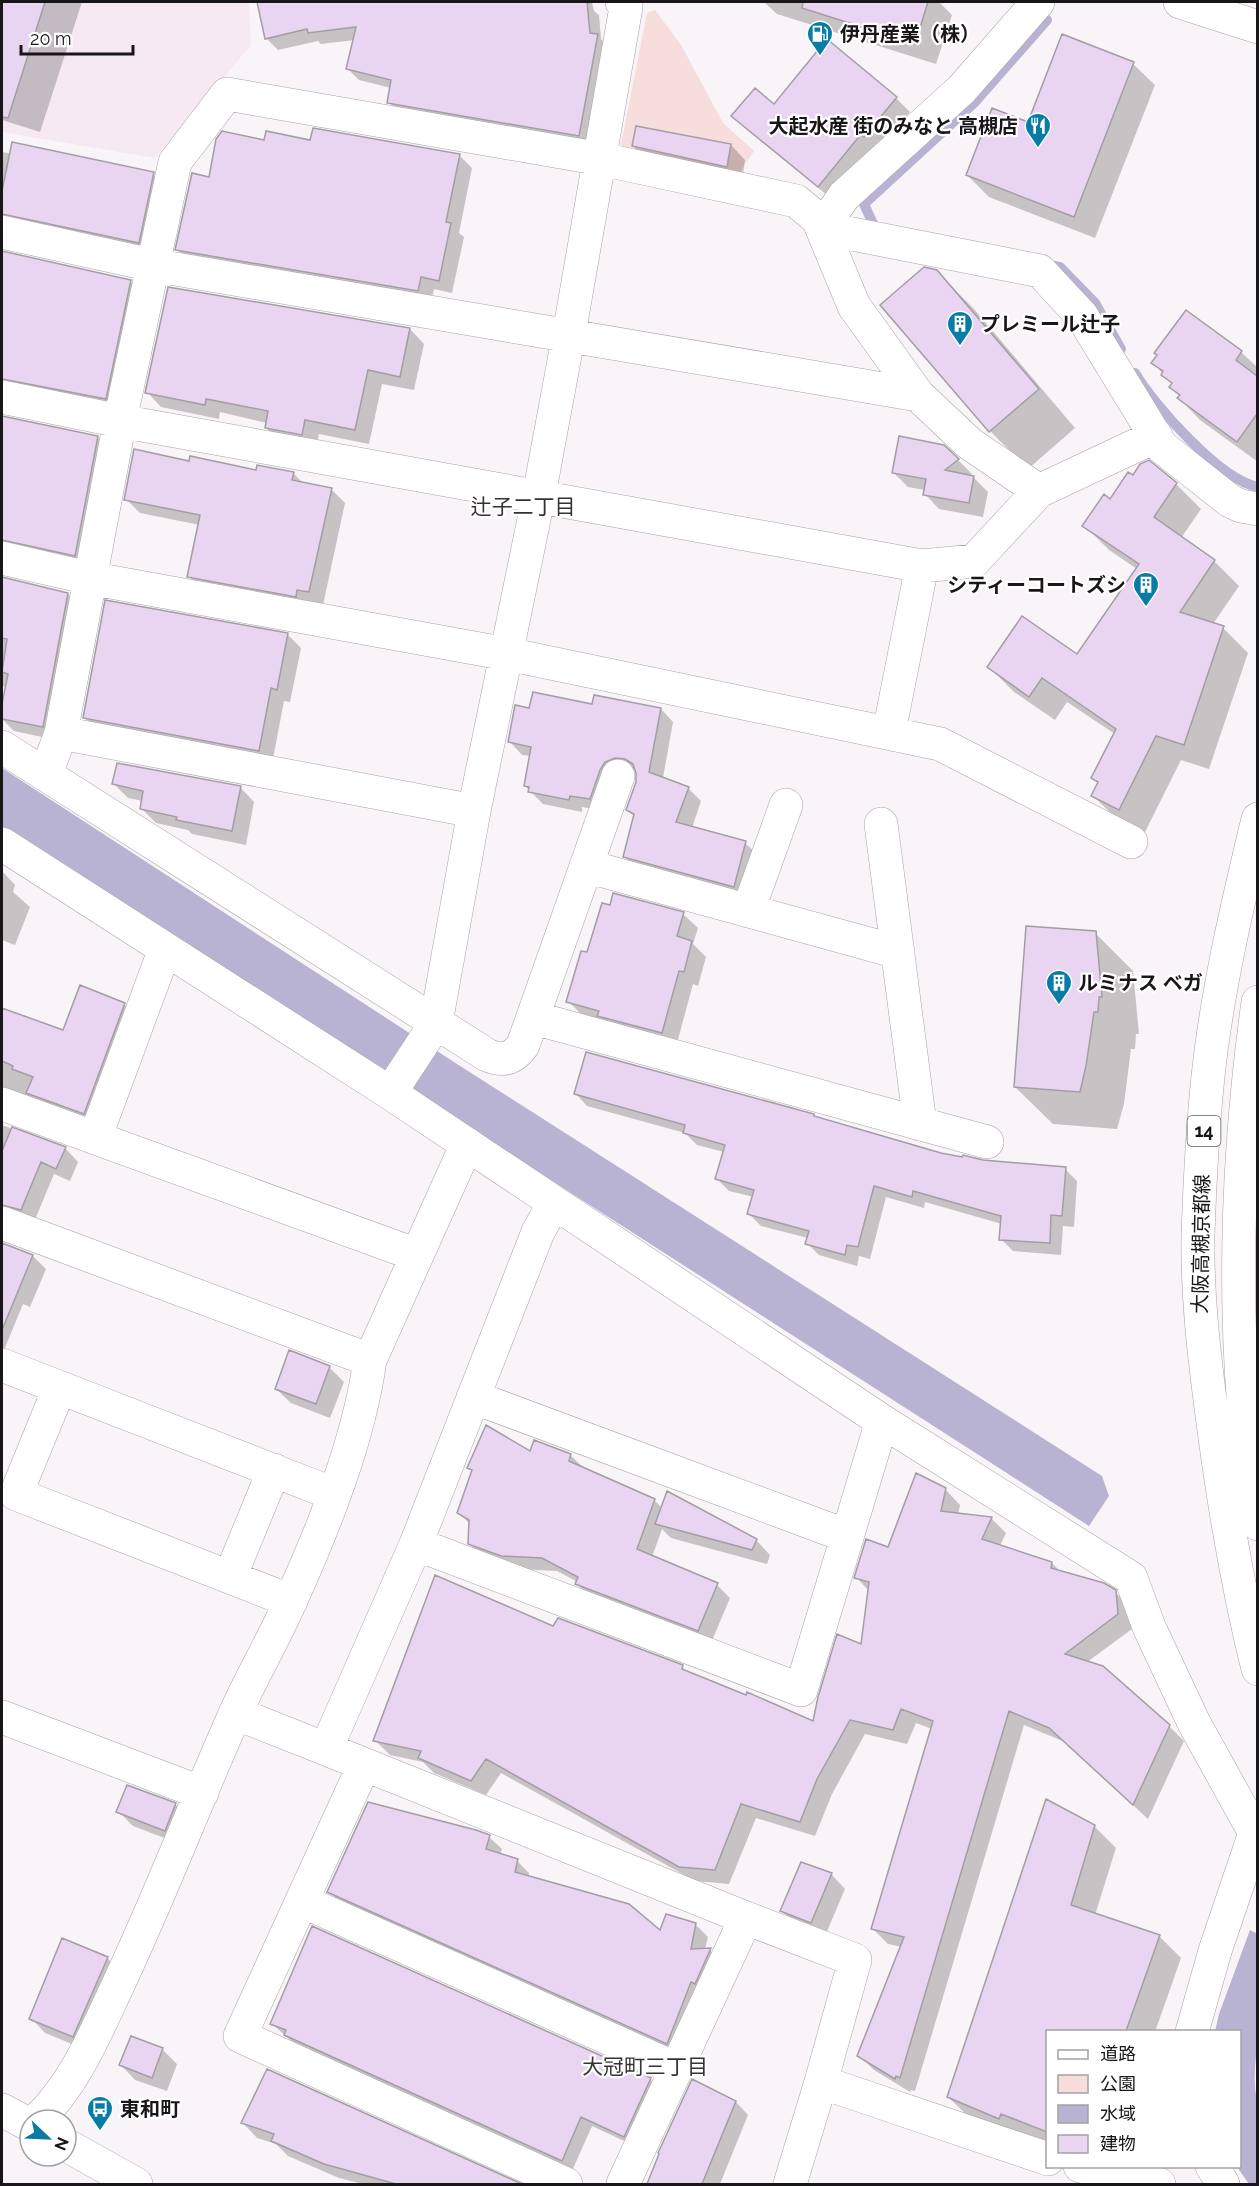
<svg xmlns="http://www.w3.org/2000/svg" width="1259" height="2186" viewBox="0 0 1259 2186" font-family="Raleway,'Noto Sans JP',sans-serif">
<rect width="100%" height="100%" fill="#f9f4f7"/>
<path fill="#f6e9f2" d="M2 2H249L251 45 155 158 2 132Z"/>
<path fill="#f7dddc" d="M655 10 681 45 723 123 754 151 735 178 620 149 647 13Z"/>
<path fill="#b9b3d3" d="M2 768 457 1064 1102 1476 1109 1496 1089 1526 2 827Z
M1250 1930 1258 1934C1258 1966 1258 1999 1258 2031 1257 2056 1251 2080 1258 2104L1257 2184H1249L1237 2167 1240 2166V2032L1215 2031 1219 2014Z"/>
<path fill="#0003" d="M2 2H82L40 132 2 120Z
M258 2H592L594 11 599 15 601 39 609 48 591 147 401 114 389 102 391 88 359 80 348 69 355 40 321 44 318 41 278 50 266 38Z
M764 2H939L952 15 936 64 777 14Z
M1133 64 1155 85 1095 238 989 197 967 175 1029 124Z
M896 98 910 112 833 200 748 130 733 115 774 106Z
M265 141 459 155 472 168 459 233 464 237 452 293 434 289 431 303 190 262 177 249 210 179Z
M731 145 745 160 742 181 648 161 633 146Z
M2 152 108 173 153 174 166 187 152 255 2 233Z
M2 253 130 281 144 294 119 411 2 397Z
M936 271 974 309 1075 428 1028 469 990 431 882 305Z
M410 329 424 344 414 390 382 384 369 444 319 434 316 448 281 442 266 428 267 423 220 412 219 419 161 407 147 392Z
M1241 352 1258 368V462L1200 420 1179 398 1180 397 1171 387 1173 385 1153 363Z
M2 417 97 437 111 450 89 568 2 559Z
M958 460 972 474 969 476 973 477 988 492 983 517 939 509 925 494V490L908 487 893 472Z
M191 462 257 471 293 473 304 484 331 489 345 503 323 605 203 590 189 576 200 525 140 513 126 499Z
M1133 477 1176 484 1201 509 1181 538 1214 561 1239 586 1213 624 1223 628 1248 653 1209 769 1181 760 1144 834 1118 820 1093 796 1099 784 1092 778 1115 734 1067 702 1055 720 1014 692 989 667 1077 656 1137 569 1109 550 1084 525Z
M2 579 68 594 81 607 56 740 14 731 2 719 6 687 2 686Z
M288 635 301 648 290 702 284 701 272 764 98 731 85 718Z
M593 705 661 709 673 722 663 778 688 788 701 801 692 828 745 843 758 855 746 899 637 869 624 856 635 817 627 810 637 783V770H628L602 811 582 807V812L543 804 525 786 531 756 522 755 510 742 531 709Z
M114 784 240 787 254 802 246 845 192 834 188 830 156 823 141 808 143 801 128 798Z
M2 871 15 885 13 892 30 907 15 945 2 940Z
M683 914 698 928 693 944 706 957 698 986 693 984 676 1047 583 1016 568 1001 588 954Z
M1095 933 1133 971 1139 1034H1136L1135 1049H1131L1124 1104 1117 1129 1053 1124 1015 1087Z
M124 1004 137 1018 97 1126 2 1105V1010L63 1032Z
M575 1093 817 1119 941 1154 982 1162 1065 1169 1077 1181 1074 1227 1063 1226 1061 1255 1013 1251 1001 1239 1002 1224 925 1202 924 1208 886 1197 870 1259 859 1256 857 1266 819 1255 807 1243 808 1238 761 1226 749 1214 754 1197 729 1191 717 1179 724 1152 697 1145 685 1133 587 1106Z
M2 1125 65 1148 78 1162 70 1181 54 1174 34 1222 2 1224Z
M2 1244 33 1256 46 1269 30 1307 23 1304 2 1355Z
M329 1367 344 1382 330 1418 291 1403 276 1389Z
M530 1453 570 1455 584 1468 654 1500 662 1508 756 1540 770 1555 767 1564 671 1538 662 1529 652 1557 717 1585 730 1598 711 1643 590 1597 577 1584 578 1582 557 1571 515 1569 483 1557 469 1543 470 1524 459 1513 473 1472 469 1468Z
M945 1489 960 1505 958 1515 991 1518 1006 1533 1000 1546 1052 1563 1061 1572 1115 1592 1130 1607 1132 1629 1087 1662 1169 1726 1184 1741 1148 1819 1065 1742 1024 1725 915 2091 911 2090 910 2092 874 2070 859 2055 902 1947 888 1944 873 1929 932 1729 916 1723 907 1744 865 1734 832 1794 815 1836 756 1818 729 1884 695 1881 501 1773 486 1795 434 1773 423 1762 390 1755 375 1740 554 1628 682 1667 689 1673 814 1723 862 1646 869 1591 856 1577 889 1548Z
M128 1787 176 1805 190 1819 180 1844 133 1826 118 1811Z
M1094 1826 1116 1848 1095 1915 1160 1937 1181 1958 1155 2032H1048V2143L970 2118 948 2097Z
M489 1837 502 1849 500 1855 517 1861 529 1873V1877L661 1932 695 1924 708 1937 705 1950H710L722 1962 680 2055 341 1904 329 1891Z
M831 1874 845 1889 825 1936 796 1925 782 1911Z
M313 1928 650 2079 661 2090 635 2146 592 2126 572 2171 296 2045 272 2024Z
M107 1958 122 1972 87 2050 45 2033 31 2018Z
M162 2049 177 2064 167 2091 135 2080 121 2065Z
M268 2071 518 2184H461L437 2174 432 2184H363L339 2178 288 2156 276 2144 257 2138 243 2123Z
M736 2102 748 2115 720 2184H648L661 2155Z"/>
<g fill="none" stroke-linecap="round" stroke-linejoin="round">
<path stroke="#b9b3d3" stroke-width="10" d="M882 229 875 228 864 204 975 102 1047 20
M1047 264 1060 267 1095 303 1121 349
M1135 373C1154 405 1220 480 1258 487"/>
</g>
<path fill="#e9d4f2" stroke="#a29ea3" stroke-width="1.5" d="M2 2H45L8 118 2 117Z
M257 2H587L590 33 598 34 579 136 387 103 391 80 346 69 356 27 308 33 307 29 265 39Z
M803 2H928L915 44 802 8Z
M1062 34 1134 62 1074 217 966 175 992 108 1028 122Z
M827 39 897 97 864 137 861 134 818 187 731 116 755 88 774 104Z
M636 126 731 144 727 167 632 146Z
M313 128 460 154 446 222 451 223 439 281 421 277 418 291 175 250 192 173 209 177 216 139 222 131 264 140 266 131 310 140Z
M12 142 154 172 139 243 2 214V191Z
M2 251 131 280 106 399 2 379Z
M924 267 937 270 1039 389 989 432 880 305Z
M168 287 410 328 400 377 368 370 355 430 305 420 302 435 265 428 268 411 206 399 205 405 145 393Z
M1186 310 1242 351 1236 360 1257 376V414L1237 442 1177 398 1180 395 1169 387 1172 383 1161 375 1163 371 1151 363 1157 355 1154 353Z
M2 416 98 436 75 556 2 540Z
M899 436 944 445 959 459 945 470 974 476 969 503 923 495 926 479 892 473Z
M134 449 189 461 190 456 256 470 257 465 294 472 292 480 332 488 309 592 297 590 296 597 187 577 200 515 124 500Z
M1149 460 1177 483 1154 517 1215 560 1180 612 1224 626 1184 745 1156 736 1119 810 1091 796 1098 782 1091 778 1116 729 1042 678 1029 697 987 667 1022 616 1077 654 1139 564 1082 526 1104 494 1110 499 1128 472 1133 475 1140 464Z
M2 577 68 593 43 727 2 719V704L8 674 2 672 7 639 2 638Z
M105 600 288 633 277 690 271 688 259 751 83 718Z
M533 692 592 704 594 695 661 708 649 772 689 787 676 822 746 841 734 887 623 857 634 814 626 810 636 782V773L633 764 625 759 615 758 605 762 600 770 590 799 570 796 569 800 528 792 529 787 524 786 531 747 508 742 515 705 529 708Z
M117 763 241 786 232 831 176 820 177 817 140 809 143 791 112 784Z
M613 893 684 912 677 936 692 941 684 972 679 971 662 1033 597 1016 599 1011 566 1002 581 951 587 952 602 903 610 905Z
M1026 926 1096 931 1102 997H1099L1098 1012H1094L1086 1066 1080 1092 1014 1087Z
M80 985 125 1003 84 1114 26 1093 33 1077 12 1069 13 1066 2 1061V1008L63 1030Z
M586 1052 814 1114V1116L941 1153 962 1157 963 1155 983 1160 1066 1167 1062 1216 1051 1215 1050 1243 999 1240 1001 1216 913 1191 912 1197 874 1186 858 1247 847 1245 845 1255 805 1244 809 1231 747 1214 754 1190 715 1179 725 1145 683 1133 685 1125 574 1094Z
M12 1127 66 1147 56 1169 41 1162 21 1210 2 1205V1151Z
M2 1243 33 1255 2 1330Z
M289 1350 330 1366 316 1404 275 1389Z
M486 1425 530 1451 534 1440 571 1454 569 1461 655 1499 637 1549 718 1583 698 1631 575 1584 578 1577 542 1558 501 1556 468 1544 469 1520 457 1513 472 1470 467 1468Z
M916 1473 946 1488 941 1511 992 1517 982 1539 1052 1562 1051 1568 1104 1583 1116 1590 1118 1614 1065 1654 1103 1666 1170 1725 1133 1805 1049 1728 1009 1711 900 2078 896 2076 895 2079 857 2056 904 1937 871 1929 933 1721 901 1709 893 1730 850 1720 817 1779 800 1822 741 1804 715 1870 679 1867 486 1759 471 1781 418 1758 421 1751 373 1741 435 1575 553 1626 558 1618 683 1665 682 1669 746 1695 747 1692 813 1721 818 1697 837 1634 861 1644 869 1582 854 1578 866 1539 888 1547Z
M667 1491 757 1539 752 1550 655 1524Z
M127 1785 176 1803 165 1831 116 1812Z
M1046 1799 1095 1825 1071 1905 1160 1935 1126 2031H1047V2132L1001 2114 999 2119 947 2097Z
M368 1802 476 1830 490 1835 486 1849 518 1859 515 1872 629 1904 660 1930 666 1914 696 1923 691 1949 711 1948 695 1984 691 1982 667 2044 327 1892Z
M801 1862 832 1873 811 1923 780 1911Z
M312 1926 651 2078 624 2137 581 2117 562 2161 284 2035 286 2030 270 2024Z
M62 1938 108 1957 73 2037 29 2019Z
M131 2036 163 2048 152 2078 119 2065Z
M267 2069 522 2184H396L324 2164 271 2141 274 2134 241 2123Z
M692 2079 736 2101 702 2184H647L659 2154 658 2153Z"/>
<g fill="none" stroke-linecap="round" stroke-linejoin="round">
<defs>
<path id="street" d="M1038 2 962 89 844 196 822 228 1040 271 1082 316 1162 447 1230 501 1241 506 1258 509
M2 232 152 265 918 395
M2 397 120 421 922 566
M2 558 89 578 507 654 940 744 1131 842
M889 732 922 566 974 561 1039 491
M61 733 474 811
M2 747 487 1055C503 1062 513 1059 523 1045L618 776
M46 774 61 733 120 421 175 162 227 94 601 159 796 201 818 219 854 306 918 395 969 443 1039 491 1156 436
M881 824 920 1124
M2 844 390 1093 882 1421 1131 1578 1149 1627 1194 1723 1255 1833 1215 1951 1192 2032
M586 866 898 952
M748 911 786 805
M534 1018 987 1142
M390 1093 436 1023 474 811 539 495 569 334 626 7 622 2
M2 1104 417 1255
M95 1138 165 949
M554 1203 538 1232 416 1544 326 1749 746 1918
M2 1223 370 1360
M2 1365 334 1494
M59 1389 16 1494 291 1601
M473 1397 847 1536
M416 1544 801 1690 882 1421
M230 1577 274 1470
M235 1713 326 1749
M2 1717 202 1793
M364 1765 240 2036 566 2184
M302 1901 677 2069
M37 2120C75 2084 96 2032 118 1985 160 1896 195 1804 235 1714 252 1676 274 1639 291 1600 324 1527 359 1440 370 1360L467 1144
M1080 2166 1159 2184
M1212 2166 1223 2184
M623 2184 746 1918 855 1960 821 2082 1048 2159
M790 2184 821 2082"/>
<path id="secondary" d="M2 2110 30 2125
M66 2145 136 2184"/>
<path id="primary" d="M1258 819C1239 898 1220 978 1210 1059 1203 1117 1200 1176 1198 1235 1197 1295 1204 1355 1212 1415 1223 1500 1237 1585 1258 1669
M1258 1002C1234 1176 1230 1351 1258 1524"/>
<path id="highway" d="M1180 2 1258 27"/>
</defs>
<use href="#street" stroke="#a9a3a7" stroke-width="34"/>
<use href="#secondary" stroke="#a9a3a7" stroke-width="34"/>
<use href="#primary" stroke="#a9a3a7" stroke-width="34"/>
<use href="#highway" stroke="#a9a3a7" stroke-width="34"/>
<use href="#street" stroke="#fff" stroke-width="33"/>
<use href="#secondary" stroke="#fff" stroke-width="33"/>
<use href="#primary" stroke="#fff" stroke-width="33"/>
<use href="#highway" stroke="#fff" stroke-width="33"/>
</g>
<defs>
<symbol id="fuel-pin" viewBox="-11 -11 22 30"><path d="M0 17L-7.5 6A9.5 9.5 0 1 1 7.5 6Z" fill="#087ca4" stroke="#fff"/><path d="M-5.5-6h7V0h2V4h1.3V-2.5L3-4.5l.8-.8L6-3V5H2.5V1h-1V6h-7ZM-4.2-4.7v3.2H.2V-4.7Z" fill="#fff"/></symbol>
<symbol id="restaurant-pin" viewBox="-11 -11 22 30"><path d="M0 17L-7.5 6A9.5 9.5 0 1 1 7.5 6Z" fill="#087ca4" stroke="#fff"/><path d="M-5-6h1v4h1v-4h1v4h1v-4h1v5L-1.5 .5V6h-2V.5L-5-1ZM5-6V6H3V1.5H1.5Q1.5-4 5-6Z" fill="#fff"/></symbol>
<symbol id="building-pin" viewBox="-11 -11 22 30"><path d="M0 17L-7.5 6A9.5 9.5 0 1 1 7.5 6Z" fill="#087ca4" stroke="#fff"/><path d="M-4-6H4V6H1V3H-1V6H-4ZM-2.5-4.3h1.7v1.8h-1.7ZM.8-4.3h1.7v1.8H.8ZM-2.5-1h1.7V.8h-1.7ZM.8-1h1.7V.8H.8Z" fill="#fff"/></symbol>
<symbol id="bus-pin" viewBox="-11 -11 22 30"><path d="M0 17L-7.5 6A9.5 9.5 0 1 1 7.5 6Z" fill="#087ca4" stroke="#fff"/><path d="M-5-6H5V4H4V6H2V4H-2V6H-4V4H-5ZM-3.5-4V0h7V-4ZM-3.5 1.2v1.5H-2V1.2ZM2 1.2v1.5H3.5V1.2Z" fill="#fff"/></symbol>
</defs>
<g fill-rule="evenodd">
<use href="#fuel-pin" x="805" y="19" width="30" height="40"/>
<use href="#restaurant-pin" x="1023" y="111" width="30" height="40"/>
<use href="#building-pin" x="945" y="309" width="30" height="40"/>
<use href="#building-pin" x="1131" y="570" width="30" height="40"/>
<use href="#building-pin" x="1044" y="968" width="30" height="40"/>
<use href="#bus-pin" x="85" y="2094" width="30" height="40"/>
</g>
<g text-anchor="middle" stroke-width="4.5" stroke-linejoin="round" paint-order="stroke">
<rect fill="#fff" stroke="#5d5c5d" stroke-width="1.5" x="1187.5" y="1116" width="33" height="30" rx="4.5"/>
<g font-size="18" font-weight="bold" fill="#181618">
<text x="1204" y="1137">14</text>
</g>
<g font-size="20" font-weight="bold" fill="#181618" stroke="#fff" text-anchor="start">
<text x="840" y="41">伊丹産業（株）</text>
<text x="1018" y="133" text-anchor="end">大起水産 街のみなと 高槻店</text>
<text x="980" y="331">プレミール辻子</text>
<text x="1126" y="592" text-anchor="end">シティーコートズシ</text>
<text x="1078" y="990">ルミナス ベガ</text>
<text x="120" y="2116">東和町</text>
</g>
<g font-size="20" fill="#181618" stroke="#fff">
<text transform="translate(1201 1244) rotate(-89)" y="7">大阪高槻京都線</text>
</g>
<g font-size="21" fill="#363134" stroke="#fff">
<text x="523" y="514">辻子二丁目</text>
<text x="645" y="2074">大冠町三丁目</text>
</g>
</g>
<rect width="1259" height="2186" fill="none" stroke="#181618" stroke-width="6"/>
<rect x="1046" y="2030" width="195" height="138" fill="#ffffff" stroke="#a3a2a3" stroke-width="1.5"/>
<rect x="1058" y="2050" width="30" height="9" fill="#ffffff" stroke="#a3a2a3" stroke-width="1.5"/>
<text x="1100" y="2060" font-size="18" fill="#181618">道路</text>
<rect x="1058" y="2075" width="30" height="18" fill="#f7dddc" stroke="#a3a2a3" stroke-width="1.5"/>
<text x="1100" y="2090" font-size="18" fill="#181618">公園</text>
<rect x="1058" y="2105" width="30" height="18" fill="#b9b3d3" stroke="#a3a2a3" stroke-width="1.5"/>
<text x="1100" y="2120" font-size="18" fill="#181618">水域</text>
<rect x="1058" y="2135" width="30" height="18" fill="#e9d4f2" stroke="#a3a2a3" stroke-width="1.5"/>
<text x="1100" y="2150" font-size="18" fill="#181618">建物</text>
<g transform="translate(48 2138) rotate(113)"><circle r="28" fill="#ffffff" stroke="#a3a2a3" stroke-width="1.5"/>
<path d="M0-4.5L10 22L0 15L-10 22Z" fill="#087ca4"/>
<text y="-9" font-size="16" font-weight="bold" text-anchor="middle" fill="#181618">N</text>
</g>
<path d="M21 45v9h112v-9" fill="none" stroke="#181618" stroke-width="3"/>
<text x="30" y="45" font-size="18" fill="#181618" stroke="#ffffff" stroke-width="4.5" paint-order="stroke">20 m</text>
</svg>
